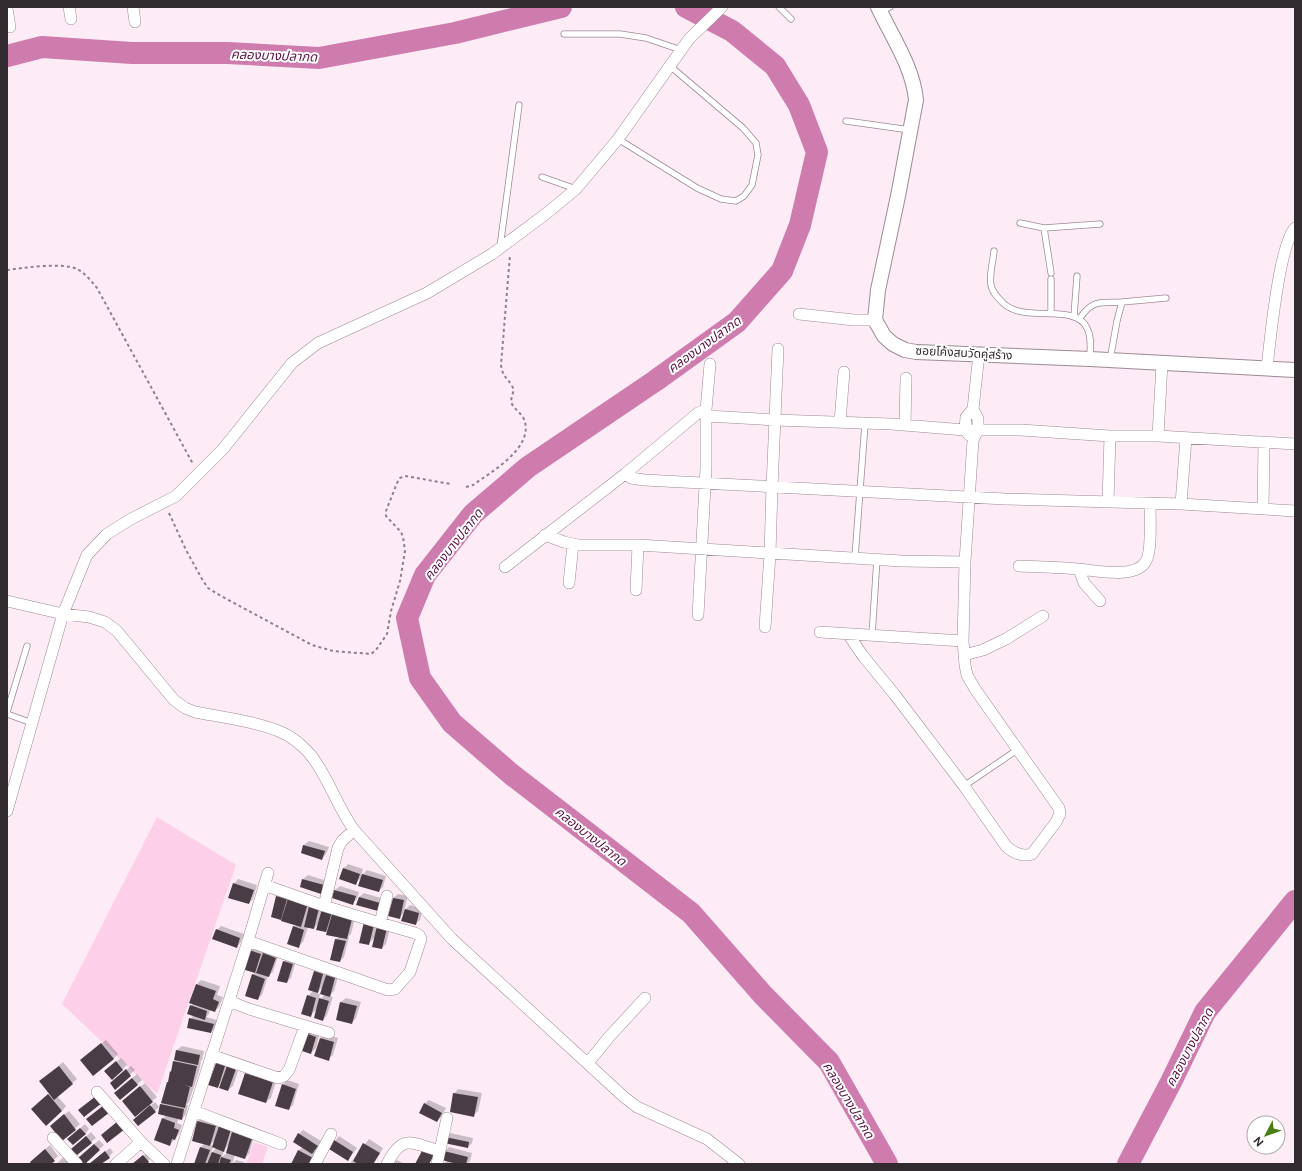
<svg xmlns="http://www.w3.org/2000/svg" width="1302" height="1171" viewBox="0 0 1302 1171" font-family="'Public Sans','Noto Sans Thai',sans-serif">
<rect width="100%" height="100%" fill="#fdebf5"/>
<path fill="#fecfe9" d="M157 817 236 865 157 1094 62 1004Z
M254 1142 268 1147 262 1164H246Z"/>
<path fill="#0003" fill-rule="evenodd" d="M309 841 329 847 326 854 322 859 302 853 304 845Z
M348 864 363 869 361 876 367 870 386 876 383 887 379 891 361 878 355 884 344 868Z
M308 875 327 881 325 888 321 893 303 879Z
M238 879 257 885 253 899 249 903 234 884Z
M340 886 359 892 357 899 353 903 333 898 335 890Z
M282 892 356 914 351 934 348 937H349L344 957 340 961 331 959 336 939 339 937 317 929 319 923 314 928 308 927 303 942 298 947 294 927 297 924 272 916 277 896Z
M364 893 384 899 382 906 357 904 359 897Z
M398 894 408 896 404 911 410 905 423 909 420 920 415 924 405 912 399 918 393 898Z
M378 920 376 929 383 922 391 924 386 944 382 948 375 937 368 944 360 942Z
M221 926 244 934 241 942 237 947 217 930Z
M254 946 265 950 264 954 268 949 279 953 273 972 268 976 262 995 257 999 253 975 255 973 244 968 250 950Z
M288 957 296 960 291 978 287 982 284 962Z
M319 967 327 969 325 978 331 971 339 973 334 991 329 996 333 997 327 1015 323 1020 317 1009 310 1016 308 996 313 991 315 971ZM324 985 325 994 318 1002 320 994 317 993Z
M201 980 220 986 217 995 223 997 219 1007 215 1011 210 1010 209 1014 206 1017 217 1020 215 1028 211 1032 190 1019 194 1015 191 1006 193 1004 191 1003 197 984Z
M346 998 361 1002 356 1018 352 1023 337 1019 341 1002Z
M313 1030 320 1032 316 1048 311 1053 309 1035Z
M325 1034 338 1038 333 1055 328 1059 321 1038Z
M106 1040 118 1054 113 1059 86 1056Z
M182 1046 204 1051 202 1060 200 1062H201L199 1071 189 1102 186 1105H188L186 1114 182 1119 179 1118 177 1123 182 1125 179 1134 170 1145 163 1119 166 1115 161 1104 163 1102 168 1082 169 1081 174 1062 176 1059H175L177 1050Z
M121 1058 127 1065 112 1079 110 1067Z
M221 1059 228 1068 238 1071 233 1086 228 1090 222 1082 217 1087V1064Z
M63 1062 77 1079 57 1096 66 1106 62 1111 37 1104 50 1093 45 1077Z
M131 1066 135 1070 115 1088V1079Z
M250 1069 277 1078 271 1098 266 1102 246 1073Z
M137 1074 142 1080 120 1099V1088Z
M287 1080 299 1084 293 1105 289 1109 283 1085Z
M145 1083 157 1097 135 1115 128 1097Z
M458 1089 482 1093 478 1111 474 1115 454 1094Z
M429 1100 446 1108 441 1117 437 1121 424 1104Z
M155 1102 159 1107 138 1125 139 1116Z
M69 1111 80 1124 62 1140 55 1122Z
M202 1117 220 1121 218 1128 224 1122 235 1125 232 1134 238 1128 255 1134 249 1154 245 1158 235 1155 232 1164H195L201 1147 205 1143 193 1140 198 1121ZM215 1140 213 1146 210 1145ZM229 1144 227 1153 222 1157 224 1150ZM213 1147 216 1148 211 1154Z
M85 1124 89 1129 85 1134 73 1135Z
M303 1130 321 1141 314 1151 317 1153 311 1164H292L299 1150 303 1147 299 1134Z
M91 1132 96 1138 77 1154V1145Z
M450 1133 473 1138 472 1143 468 1147 446 1137Z
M339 1136 357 1148 348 1160 335 1141Z
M369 1139 383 1148 374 1164H350Z
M99 1140 104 1145 83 1164 82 1155Z
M50 1145 58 1156 49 1164H32L35 1158Z
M449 1147 472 1153 470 1161 467 1164H444L447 1160 445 1151Z
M110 1148 113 1152 109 1157 100 1164H89Z
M148 1152 152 1157 145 1164H133Z
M65 1156 73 1164H56Z
M236 1160 244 1162V1164H232Z
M397 1160 405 1164H393Z"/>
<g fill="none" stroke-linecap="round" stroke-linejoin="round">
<path stroke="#ce7cae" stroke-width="22" d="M686 7 732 31 775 66 799 105 817 152 800 225 782 271 737 322 655 381 528 467 473 514 425 575 407 618 420 678 452 723 511 774 691 913 763 995 829 1062 887 1164
M7 56 42 47 132 53H228L319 58 455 33 561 7
M1128 1164 1171 1082 1205 1012 1295 901"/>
</g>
<path fill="#4a3c44" d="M303 845 325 851 322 860 301 853Z
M343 868 360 874 356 885 339 879Z
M362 874 383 880 379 892 358 886Z
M302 879 324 885 321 894 300 887Z
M233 883 254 890 249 904 228 898Z
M334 890 356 896 353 905 332 898Z
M276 896 287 899 281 920 271 917Z
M359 897 380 903 378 911 356 905Z
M288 898 308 903 301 927 281 921Z
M393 898 404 900 400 919 388 916Z
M309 906 319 908 314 929 304 927Z
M322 909 332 912 326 932 316 930Z
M405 909 419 913 416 925 401 921Z
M332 914 352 919 347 939 326 935Z
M364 922 374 925 369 945 359 943Z
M293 926 304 930 299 948 287 944Z
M377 926 387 928 382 949 372 947Z
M216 929 240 938 237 948 212 939Z
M335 939 346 941 340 962 330 960Z
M249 950 261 954 255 973 242 969Z
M263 953 276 958 269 977 256 973Z
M283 961 293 964 287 983 277 981Z
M314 971 323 974 318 993 308 990Z
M252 974 265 979 258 1000 245 996Z
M326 975 335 978 330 997 320 994Z
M196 984 216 991 213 999 219 1002 215 1012 189 1003Z
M307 995 316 998 311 1017 301 1014Z
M319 998 329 1001 323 1021 314 1018Z
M340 1002 357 1006 352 1024 336 1020Z
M190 1005 207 1011 205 1020 187 1014Z
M189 1018 214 1024 211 1033 187 1028Z
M308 1034 316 1037 311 1054 302 1051Z
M320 1038 334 1042 329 1061 314 1056Z
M101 1043 114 1059 93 1076 80 1060Z
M176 1050 200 1055 198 1065 174 1060Z
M116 1061 123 1070 112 1080 104 1071Z
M173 1061 197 1066 192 1087 184 1085 190 1087 185 1108 161 1103 167 1082H168L170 1071 171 1072Z
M216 1063 225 1066 218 1088 208 1085Z
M59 1066 73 1084 54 1100 39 1081Z
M227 1066 236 1069 228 1091 219 1088Z
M126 1069 131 1076 115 1090 110 1083Z
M245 1073 273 1082 266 1103 238 1094Z
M132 1078 138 1085 120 1100 114 1093Z
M282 1084 296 1089 289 1110 275 1106Z
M140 1086 153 1102 135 1117 122 1101Z
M453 1093 478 1097 474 1117 450 1112Z
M48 1094 62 1111 46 1126 31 1109Z
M96 1096 102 1103 84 1117 78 1110Z
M424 1103 442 1113 437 1122 419 1113Z
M160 1104 184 1109 182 1120 158 1114Z
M104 1105 110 1112 92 1126 86 1119Z
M150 1105 156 1112 138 1126 133 1120Z
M64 1114 76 1130 62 1141 50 1126Z
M162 1118 175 1123 174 1128 179 1130 175 1140 172 1139 170 1146 154 1140Z
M118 1121 125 1129 107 1143 101 1135Z
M197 1121 216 1126 210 1146 192 1141Z
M219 1126 231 1129 224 1152 212 1147Z
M80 1128 86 1134 73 1145 67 1139Z
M232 1132 252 1139 245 1159 226 1153Z
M298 1133 318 1146 312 1154 293 1142Z
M86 1136 92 1143 77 1155 71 1149Z
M445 1137 469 1142 468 1148 444 1143Z
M334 1140 353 1152 348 1161 329 1149Z
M363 1143 380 1153 373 1164H358L353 1161Z
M94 1144 100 1150 85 1164H81L77 1159Z
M200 1147 210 1150 205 1164H194Z
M45 1149 55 1161 51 1164H31L30 1162Z
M423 1149 434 1155 429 1164H415Z
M298 1150 313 1158 310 1164H291Z
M105 1151 110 1158 101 1164H89Z
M444 1151 468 1157 466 1164H457L442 1160Z
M212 1152 221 1155 218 1164H207Z
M143 1155 149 1162 147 1164H132Z
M221 1157 231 1160 229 1164H219Z"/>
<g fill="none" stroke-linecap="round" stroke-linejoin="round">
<defs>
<path id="service" d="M779 7 791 19
M880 11 890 7
M564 34H620L646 38 681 50
M846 121 910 130
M618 139 697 188 721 199 736 201 744 196 752 185 758 155 756 143 743 128 670 66
M542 177 576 189
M1020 223 1044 228 1051 273
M1044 228 1100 224
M500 247 519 105
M994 251C993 262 989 275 991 285 992 292 998 298 1003 303 1025 324 1075 302 1087 328 1092 337 1090 349 1090 359
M1051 314V279
M1074 316 1077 276
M1080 318C1093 299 1101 303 1122 302
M1110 360 1117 321 1122 302 1166 298
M855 557 865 424
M872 635 877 559
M7 712 27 646
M7 714 32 723
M964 786 1017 750"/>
<path id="minor" d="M69 7 71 19
M133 7 135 22
M7 9 10 27
M799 314 854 320H875
M1267 368C1270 341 1279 245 1295 228
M707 416 775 420 891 424 965 430H1021L1110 436H1158L1295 444
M840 422 844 372
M905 425 906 378
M969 435 965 430 966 417 973 409
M1158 436 1162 363
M625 474 631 478 644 480 1005 499 1181 504 1295 511
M1108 502 1110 436
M1181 504 1186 438
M1263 509 1264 442
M545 535 564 542 578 545H638L902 561 965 562
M1019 566C1039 567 1058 567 1077 569 1095 570 1136 580 1146 561 1152 552 1150 516 1150 504
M505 567 625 474 698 413 706 410
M1079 569 1084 583 1100 601
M569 583 573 544
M636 590 638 545
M7 601 63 614 89 617 105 622 117 631 174 700 185 708 195 712C221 717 260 722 283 733 296 739 310 752 317 764 331 785 339 809 354 830L452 939 624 1097 637 1107 707 1139 739 1164
M698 615 706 468V410L710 364
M765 627 770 554 772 487 778 349
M820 632 963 641
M848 634 863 656 895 695 964 786 1006 846C1013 853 1023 857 1032 854L1056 822 1060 814 1059 808 975 689 967 675 965 665 963 641 965 562 973 440 978 430V419L973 409 979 354
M964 655 983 650 1006 639 1043 616
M7 811 63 614 87 555 107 534 131 519 176 496 223 449 292 363 318 343 427 293 492 254 547 213 576 189 618 139 689 39 722 7
M264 885 324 906 338 848 342 841 354 830
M324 906 380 923
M248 941 388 990 395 989 410 972 421 939 419 935 415 933 380 923 387 896
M229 1001 249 1009 329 1033
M211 1055 278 1078 284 1076 289 1070 305 1026
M588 1063 609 1037 645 998
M97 1092 141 1142 164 1164
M194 1111 281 1144
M53 1138 77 1164
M116 1164 141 1142
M177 1164 248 941 268 873
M315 1164 331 1134
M387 1164C403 1133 411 1143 440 1151
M437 1164 447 1118"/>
<path id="tertiary" d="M878 7C892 37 913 67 916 100L898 196 878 290 875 320 884 336 893 344 905 350 916 352 1090 359 1295 370"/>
</defs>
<use href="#service" stroke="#9b8b94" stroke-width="7"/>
<use href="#minor" stroke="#9b8b94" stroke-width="12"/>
<use href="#tertiary" stroke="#9b8b94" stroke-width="16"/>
<path stroke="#8d8188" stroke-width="2" stroke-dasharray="3 3" stroke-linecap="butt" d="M7 270C23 268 62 262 77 269 85 273 91 281 97 288L193 464
M466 487 473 485C491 472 532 449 525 422 523 414 515 410 512 404 509 398 516 392 512 386 507 377 503 378 501 365L510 255
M169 513 186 550 202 579 208 588 221 596 312 645 333 651 371 654 376 650 387 634 391 611 400 581 405 551 403 537 401 532 386 516V511L397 483 400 478 405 476 451 484"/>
<use href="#service" stroke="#fff" stroke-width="5.5"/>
<use href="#minor" stroke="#fff" stroke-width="11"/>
<use href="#tertiary" stroke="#fff" stroke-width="14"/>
</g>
<g text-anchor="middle" stroke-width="4" stroke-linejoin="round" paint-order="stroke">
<g font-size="12" fill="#312a2e" stroke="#fff">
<text transform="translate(964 353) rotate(3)" y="4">ซอยโค้งสนวัดคู่สร้าง</text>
</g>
<g font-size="13" font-style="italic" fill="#5c1346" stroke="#fff">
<text transform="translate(274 55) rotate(2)" y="5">คลองบางปลากด</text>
<text transform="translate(704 344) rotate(-36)" y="5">คลองบางปลากด</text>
<text transform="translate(453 544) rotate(-52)" y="5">คลองบางปลากด</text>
<text transform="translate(591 836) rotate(38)" y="5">คลองบางปลากด</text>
<text transform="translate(1189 1047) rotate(-62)" y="5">คลองบางปลากด</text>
<text transform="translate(849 1100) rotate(59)" y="5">คลองบางปลากด</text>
</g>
</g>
<rect width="1302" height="1171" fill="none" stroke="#312a2e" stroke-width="16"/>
<g transform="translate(1266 1135) rotate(229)"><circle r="19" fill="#ffffff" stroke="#adaaab"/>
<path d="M0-3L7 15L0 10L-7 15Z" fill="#497e12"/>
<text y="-6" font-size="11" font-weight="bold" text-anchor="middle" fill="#312a2e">N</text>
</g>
</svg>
